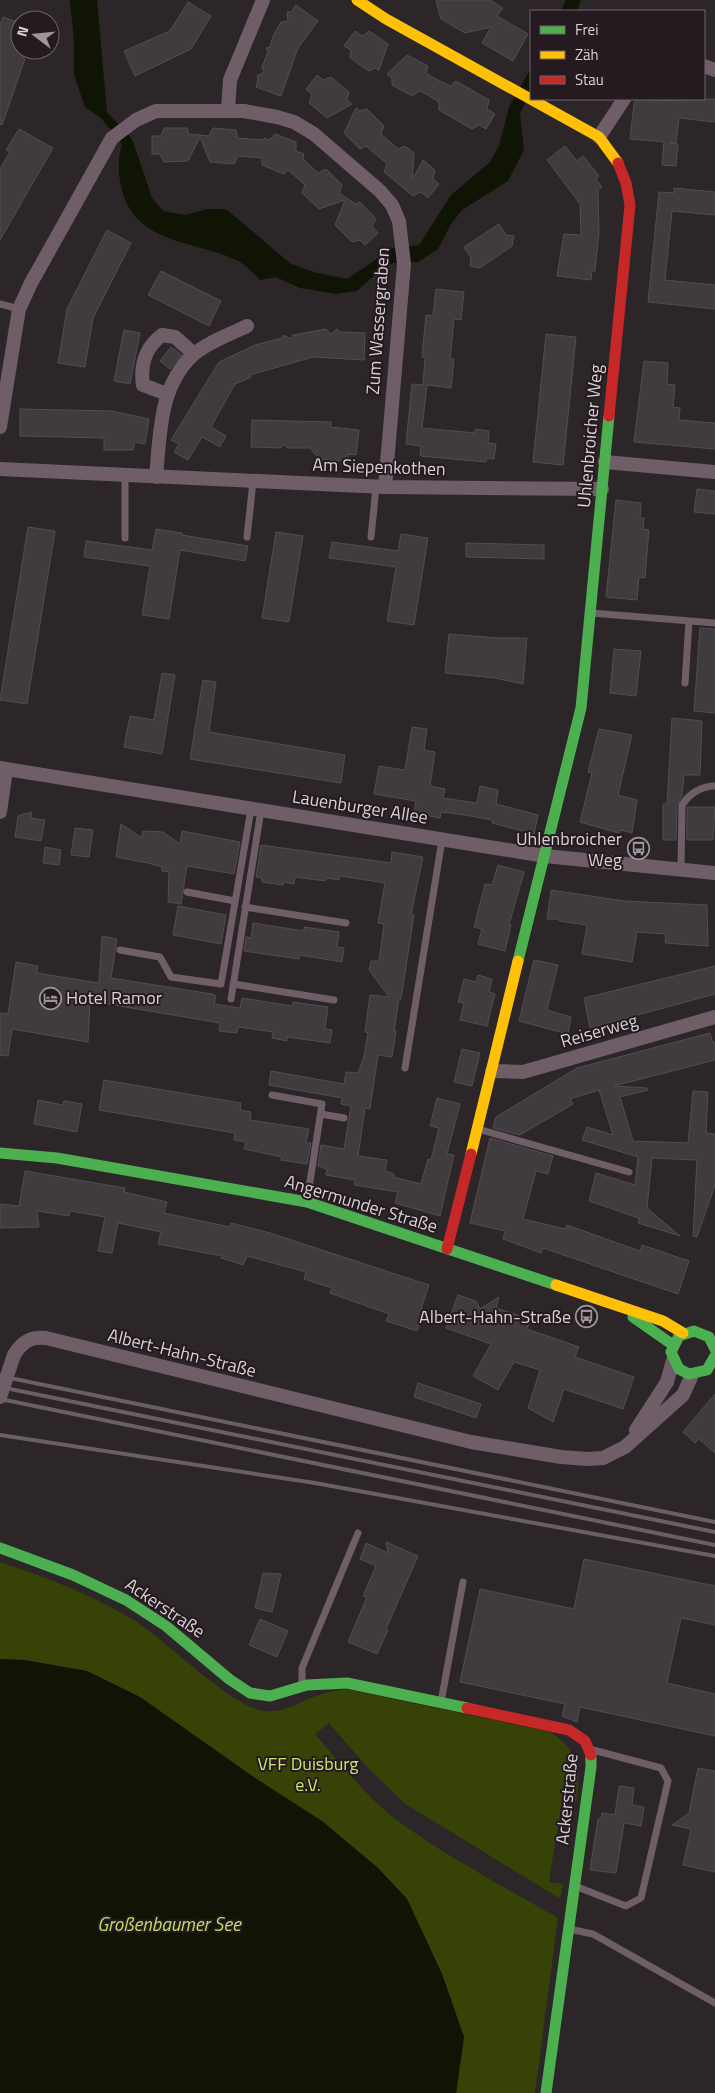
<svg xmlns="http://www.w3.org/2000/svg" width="715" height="2093" viewBox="0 0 715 2093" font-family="'Titillium Web',sans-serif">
<rect width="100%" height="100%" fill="#2c2629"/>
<path fill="#364206" d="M0 1562C46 1577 90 1594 132 1619 167 1640 231 1708 265 1711 285 1713 301 1701 319 1695 327 1692 336 1691 345 1689L550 1732C579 1750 581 1770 576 1802L562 1800 549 1882 563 1884 561 1896 559 1898 404 1803 368 1768 329 1723 315 1734C340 1763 364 1794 394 1818 445 1856 503 1886 558 1918L535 2093H456L464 2037 442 1974 407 1899 378 1868 322 1821 255 1778 140 1697 87 1671 24 1660 0 1659Z"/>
<path fill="#0f1404" d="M70 0H97L107 112 132 139 152 198 163 211 186 215 207 209H226L291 264 317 273 347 279 393 248 419 245 451 195 489 163 499 146 509 107 531 68V93L520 113 524 150 508 181 462 210 451 224 438 249 418 262 393 263 377 273 357 291 336 294 300 288 276 277 260 280C254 274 247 266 240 262 198 240 140 246 123 194 118 178 117 160 122 144L101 118 85 107 74 75V42Z
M566 0H581L577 11H561Z
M0 1659 24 1660 87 1671 140 1697 255 1778 322 1821 378 1868 407 1899 442 1974 464 2037 456 2093H0Z"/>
<path fill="#403b3e" stroke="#524d50" d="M436 0H490L503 8 497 16 528 34 513 61 482 43 491 27 465 33 441 19Z
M188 2 211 16 191 49 135 76 124 51 170 31Z
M296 5 318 21 298 48 281 96 256 87 258 79 257 76 264 72 262 67 268 52 266 48 270 47 273 36 281 22 288 21 287 12H291Z
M3 17 20 23V50H26L23 58 25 59 2 125 0 124V25Z
M355 31 362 36 369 31 388 44 379 70 375 68 369 71 350 58 351 50 344 46Z
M407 55 428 66 426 73 434 78 450 86 456 81 489 100 487 109 495 114 486 129 479 125 472 129 439 110V102L428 95 419 91 412 96 392 85V78L387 74Z
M317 75 323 80 331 77 349 92 347 100 352 104 327 118 309 103 312 95 306 89Z
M637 99 680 101 681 99H715V122L679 118 676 143H670L678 144 676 166 662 165 664 142 630 139 634 104Z
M356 108 360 111 367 109 384 126 381 134 398 149 405 146 414 153 412 180 423 160 435 170 433 179 439 184 428 198 421 192 413 196 384 172 387 164 366 146 360 149 344 133Z
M164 128H187L189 134 209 136 213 128 236 130 238 138 263 140 265 138 269 140 275 134 296 142V151L304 154 303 159 318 173 326 169 342 185 339 193 356 204 360 202 376 219 372 226 378 233 365 245 360 240 352 242 335 225 345 200 319 209 302 193 305 185 288 170 284 174 262 165V158L238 156 234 164 210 162 200 137 188 161 164 162 160 154H152V136H161Z
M19 129 53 148 0 240V169L10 152 6 150Z
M565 146 577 161 583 156 599 176 596 179 602 187 598 190 599 233 595 271H592L591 280 557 276 564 234 581 235 580 204 547 160Z
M674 188 715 192V215L672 211 665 280 715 285V309L648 302 659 192 674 193Z
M499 224 506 235 514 236 512 246 480 268 470 266 471 258 464 247Z
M107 230 131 243 93 318 85 367 58 363 67 309Z
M161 271 221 301 209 326 148 295Z
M436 289 464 292 461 320 454 319 450 359H454L451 388 427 385 422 428 475 433V429L489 431 488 443 496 444 494 459 487 458 486 462 420 456 421 446 406 444 412 384 423 385 425 358 422 357 426 315 433 316Z
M326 329 331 334 337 329 340 332 365 333 364 360 313 357 250 375 251 377 235 384 211 427 226 436 220 447 202 437 188 460 174 452 179 444 171 440 219 362 255 345 282 338 284 335 291 339 293 335Z
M124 330 140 333 130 384 114 381Z
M546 334 576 337 563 465 533 462Z
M171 347 182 355 170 369 160 361Z
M644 361 668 363 667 384 675 385 673 407 680 408 679 420 715 423V449L634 442Z
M20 409 112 411 149 419 145 444 135 442 133 450H104V438L20 436Z
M252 420 331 422V427L359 430 356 455 348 454V461L320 460 310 448H288L284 444 281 448 251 447Z
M697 489 715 491V514L694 512Z
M616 500 641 503 640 518H644L643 529 649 530 645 578 639 577 637 600 606 597Z
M28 527 55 531 27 704 0 700Z
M156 529 182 533V535L248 546 245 561 180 550 169 619 142 615 150 566 84 557 86 541 152 550Z
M276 532 303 536 289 622 262 618Z
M401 534 428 538 414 625 387 621 396 567 329 558 332 542 398 551Z
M466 543 544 545V559L466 557Z
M700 628 715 629V713L694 711Z
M449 634 498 638H527L523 684 495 678 445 673Z
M614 649 641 651 636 696 610 693Z
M162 673 175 675 162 754 124 747 130 716 154 720Z
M203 680 216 682 209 732 345 755 341 783 190 759Z
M672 718 702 721 700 775H684L682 796 677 805 676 840H663V804H667Z
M412 727 427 729 424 750 435 752 430 786 445 789 443 798 477 803 480 786 498 790 496 804 538 815 534 834 492 823V820L465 815 441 812 440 818 414 813 416 801 374 794 379 766 405 770Z
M599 729 632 735 618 795 637 800 632 833 620 830 619 833 580 822 592 773 588 772Z
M687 807H715L713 840H687Z
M32 812 31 818 45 820 41 841 15 837 18 816Z
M121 824 142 838 143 831 163 832 180 844 182 831 240 842 234 874 187 866 181 904 168 902 169 872 162 871V867L148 863 116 857Z
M75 828 93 830 89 857 71 855Z
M261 845 391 863 392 852 423 857 411 915H414L401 999H399L394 1031H396L392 1057 378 1055 370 1109 365 1108 358 1156 387 1160 385 1171 394 1174 393 1177 421 1184 428 1159 431 1160 439 1128 430 1126 437 1098 460 1104 447 1154 454 1155 440 1216 395 1203 398 1192 354 1185 355 1180 326 1175 327 1169 318 1166 321 1145 344 1149 351 1106 341 1104 342 1098 269 1085 271 1071 344 1084 346 1072 358 1073 364 1056 368 1033 365 1032 370 995 389 997 369 970 371 961H379L384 924 378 923 385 883 340 876 339 880 326 878 325 881 295 877 294 884 284 882 283 885 262 882V878L256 877Z
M45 847 61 850 59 865 43 863Z
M498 865 524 872 509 925H511L505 951 478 944 482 929 474 927 485 884 492 885Z
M551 890 624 901 707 905 708 946 665 943 666 934 637 932 632 962 582 954 587 925 559 921V919H547Z
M178 906 226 915 221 944 173 935Z
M253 923 304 931V927L339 932 337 947 344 948 342 962 300 955 299 959 244 951 246 937 251 938Z
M102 936 117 939 111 978 212 994 216 996 214 1004 240 1008 242 998 292 1006 293 1002 328 1007 325 1029 332 1030 330 1043 287 1037V1041L272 1038 273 1032 238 1027 237 1033 219 1031 220 1023 90 1001 88 1042 12 1029 8 1056 0 1055V1013L8 1014 16 962 38 966 37 973 99 983Z
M534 960 558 965 547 1010 571 1017 568 1034 519 1021Z
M715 966V994L590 1028 584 998Z
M478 975 492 979 489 992 495 994 487 1026 460 1020 464 1003 458 1002 464 979 476 982Z
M710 1033 713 1043 715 1042V1060L614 1086 647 1088 648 1090 620 1097 633 1141 688 1143 693 1091 708 1092 706 1133 715 1134V1185L697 1237 693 1236 697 1160 652 1158 647 1208 680 1236 638 1223 639 1218 589 1201 596 1173 635 1185 638 1157 582 1140 587 1127 613 1135 599 1090 570 1099 573 1104 520 1135 493 1128 496 1117 577 1068Z
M462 1049 480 1053 472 1086 454 1082Z
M104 1080 241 1103 240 1110 251 1112 250 1120 309 1129 306 1143H311L307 1164 281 1160 282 1157 244 1149 246 1142 234 1140 235 1133 99 1110Z
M38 1100 63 1105 64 1101 82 1104 77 1132 34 1124Z
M490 1138 553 1156 548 1174 536 1171 523 1219 566 1229 567 1225 640 1251 642 1245 689 1261 678 1294 543 1248 541 1253 503 1239 505 1231 470 1223Z
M25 1171 125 1188 124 1192 167 1202 164 1213 230 1227 231 1223 270 1233 429 1285 421 1309 425 1310 417 1331 386 1321 389 1314 330 1293 332 1288 304 1279 306 1272 247 1256 243 1265 221 1258 222 1256 158 1244 161 1232 118 1223 112 1253 98 1251 105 1217 70 1211 69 1216 37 1211 39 1227 0 1228V1204L19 1206Z
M458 1295 476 1301 480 1309 499 1297 496 1308 520 1316 534 1309 527 1329 579 1347 575 1357 634 1377 623 1409 564 1389 553 1422 528 1408 540 1370 514 1362 498 1390 473 1376 491 1344 446 1328Z
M418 1383 481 1404 476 1418 414 1397Z
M715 1394V1453L699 1439 695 1443 683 1432Z
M386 1542 418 1556 386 1629 388 1630 377 1654 348 1642 367 1597 363 1596 376 1566 360 1559 366 1543 388 1553Z
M584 1559 715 1586V1625L681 1618 667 1683 715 1694V1736L580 1707 577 1722 562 1716 565 1704 460 1682 480 1589 574 1609Z
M263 1573 281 1574 272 1612 255 1608Z
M260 1619 288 1631 277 1657 249 1645Z
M698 1768 715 1771V1872L683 1865 691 1829 672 1825 689 1813Z
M619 1786 634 1788 632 1805 644 1807 641 1826 624 1823 616 1873 590 1870 598 1819H601L602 1813 615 1815Z"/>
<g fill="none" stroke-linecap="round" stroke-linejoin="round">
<path stroke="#6f5e68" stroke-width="7" d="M0 304 19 309
M247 537 253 482
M371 537 376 487
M125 538V476
M591 613 715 623
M685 683 689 621
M681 870 682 805C689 794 701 786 715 786
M187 892 235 901
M245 907 346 923
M120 950 160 957 171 977 221 984 251 809
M233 984 334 1000
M231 999 261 810
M405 1068 442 840
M272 1095 322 1104 307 1201
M321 1114 344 1118
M478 1129 629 1172
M302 1684V1668L358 1533
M441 1702 463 1582
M575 1886 626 1906 641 1898 668 1781 661 1768 593 1750
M569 1929 593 1934 715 2003"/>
<path stroke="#6f5e68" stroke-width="14" d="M704 66 715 70
M228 110 230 80 263 0
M599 137 624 99
M167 394 143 385C140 364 145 348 162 335L175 337 194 354
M0 427 19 309 31 283 112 138 136 120 156 111H244L277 117 294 122 314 134 380 191 392 205 399 221 404 264 385 487
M605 462 715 472
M0 469 385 487 602 489
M156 477C160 435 159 386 193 355 208 342 229 335 247 326
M0 768 545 856 715 873
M0 812 6 770
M492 1071 523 1072 715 1017
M14 1355C22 1342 31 1336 46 1338L471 1442 561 1457 588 1459 603 1458 625 1447 683 1395 692 1375
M636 1430 667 1382 673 1360"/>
<path stroke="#4caf50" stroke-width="11" d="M518 961 581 708 609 416
M0 1153 57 1158 307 1202 556 1285
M633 1317 673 1345
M715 1349 709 1337 694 1331 679 1336 671 1352 679 1369 689 1374 707 1370 715 1356
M0 1548 73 1575 126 1600 166 1626 229 1679 250 1693 270 1696 307 1685 347 1683 467 1708
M546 2093 591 1767V1755"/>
<path stroke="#ffc107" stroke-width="11" d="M357 0 386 19 599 137 618 163
M471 1154 518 961
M556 1285 663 1321 683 1333"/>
<path stroke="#c62828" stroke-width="11" d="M609 416 630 205 626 183 618 163
M447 1249 471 1154
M467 1708 569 1730 585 1741 591 1755"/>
<path stroke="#695f65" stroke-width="4" d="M0 1376 715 1522
M0 1387 715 1532
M0 1399 715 1545
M0 1435 315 1483 715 1556"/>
<path stroke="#6f5e68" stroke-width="14" d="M0 1397 14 1355"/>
</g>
<defs>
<symbol id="bus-ring" viewBox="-11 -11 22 22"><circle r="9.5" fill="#241a20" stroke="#9c9599" stroke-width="1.5"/><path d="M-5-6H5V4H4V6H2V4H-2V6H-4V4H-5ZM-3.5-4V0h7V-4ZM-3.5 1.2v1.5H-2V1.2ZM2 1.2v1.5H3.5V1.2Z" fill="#9c9599"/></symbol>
<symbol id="hotel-ring" viewBox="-11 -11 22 22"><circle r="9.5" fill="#241a20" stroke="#9c9599" stroke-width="1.5"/><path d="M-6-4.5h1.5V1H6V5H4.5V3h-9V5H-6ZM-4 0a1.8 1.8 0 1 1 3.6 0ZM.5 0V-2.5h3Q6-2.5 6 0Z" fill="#9c9599"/></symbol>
</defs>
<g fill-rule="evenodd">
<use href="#bus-ring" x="626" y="836" width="25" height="25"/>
<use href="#hotel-ring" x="38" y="986" width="25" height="25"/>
<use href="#bus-ring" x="574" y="1304" width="25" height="25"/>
</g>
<g text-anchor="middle" stroke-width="4" stroke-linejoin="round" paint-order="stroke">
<g font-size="18" fill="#d8d1d5" stroke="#241a20">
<text transform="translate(378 321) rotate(-86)" y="6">Zum Wassergraben</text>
<text transform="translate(590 436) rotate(-85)" y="6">Uhlenbroicher Weg</text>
<text transform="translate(379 467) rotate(2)" y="6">Am Siepenkothen</text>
<text transform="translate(360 807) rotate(9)" y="6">Lauenburger Allee</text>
<text transform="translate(599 1031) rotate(-16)" y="6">Reiserweg</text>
<text transform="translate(361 1204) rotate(17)" y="6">Angermunder Straße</text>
<text transform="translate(182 1353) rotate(14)" y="6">Albert-Hahn-Straße</text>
<text transform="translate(165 1608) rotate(34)" y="6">Ackerstraße</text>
<text transform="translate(567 1799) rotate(-84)" y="6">Ackerstraße</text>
</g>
<g font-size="18" fill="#d8d1d5" stroke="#241a20" text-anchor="end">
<text x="622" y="845">Uhlenbroicher<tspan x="622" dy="21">Weg</tspan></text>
<text x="66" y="1004" text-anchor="start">Hotel Ramor</text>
<text x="571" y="1323">Albert-Hahn-Straße</text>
</g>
<g font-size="18" fill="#c8e768" stroke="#241a20">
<text x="308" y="1770">VFF Duisburg<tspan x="308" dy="21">e.V.</tspan></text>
</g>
<g font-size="19" font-style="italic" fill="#c0df60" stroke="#241a20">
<text x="169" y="1931">Großenbaumer See</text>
</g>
</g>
<rect x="530" y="10" width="175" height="90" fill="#241a20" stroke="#6c6368"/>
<rect x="540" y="26" width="25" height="8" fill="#4caf50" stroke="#6c6368"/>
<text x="575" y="35" font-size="15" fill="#d8d1d5">Frei</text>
<rect x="540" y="51" width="25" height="8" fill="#ffc107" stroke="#6c6368"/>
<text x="575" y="60" font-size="15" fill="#d8d1d5">Zäh</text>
<rect x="540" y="76" width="25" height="8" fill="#c62828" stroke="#6c6368"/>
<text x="575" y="85" font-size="15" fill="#d8d1d5">Stau</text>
<g transform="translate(35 35) rotate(286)"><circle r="24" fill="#241a20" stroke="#6c6368"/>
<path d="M0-4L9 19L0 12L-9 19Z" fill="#9c9599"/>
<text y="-8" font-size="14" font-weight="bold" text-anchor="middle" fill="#d8d1d5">N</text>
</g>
</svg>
